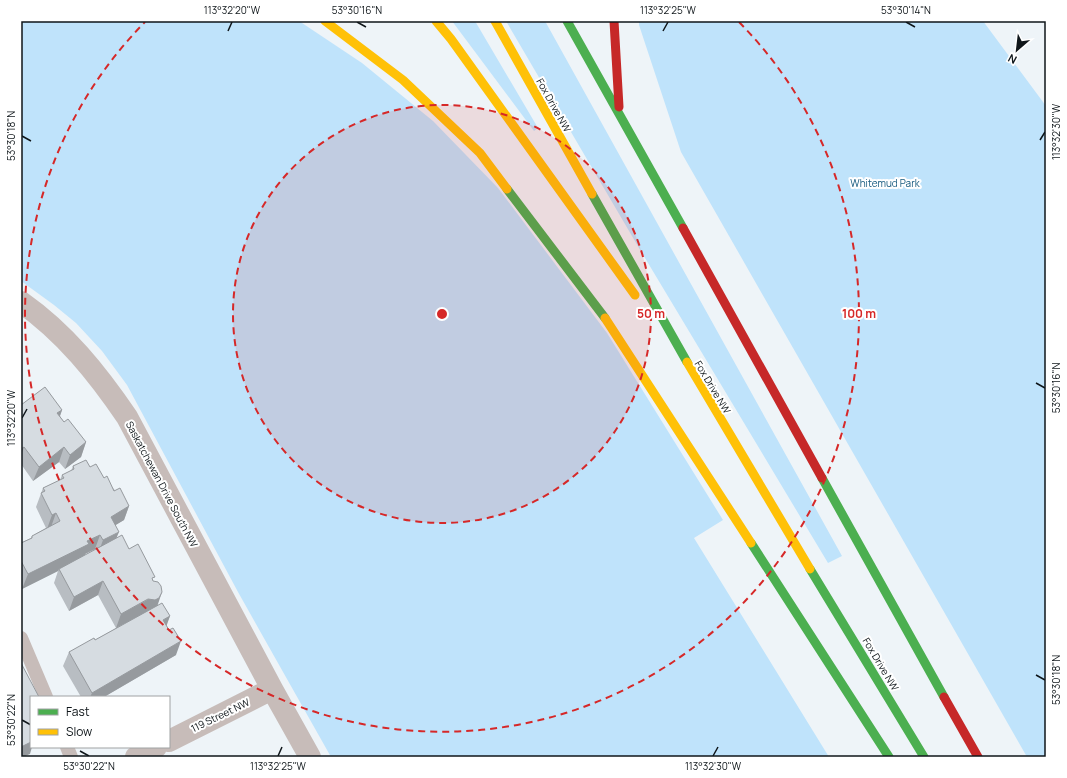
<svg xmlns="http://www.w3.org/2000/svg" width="1067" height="778" viewBox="0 0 1067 778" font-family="Manrope,sans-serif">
<rect width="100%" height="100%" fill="#eef4f8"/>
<path fill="#bfe3fb" d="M21 21H299L362 63 433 121 498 188 607 333 723 520 694 538 829 757H331L238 592 127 385 102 351 76 323 54 305 21 281Z
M452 21H475L538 128 534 131Z
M506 21H545L842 556 828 563 639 248Z
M639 21H983L1046 106V757H1027L681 152 639 25Z"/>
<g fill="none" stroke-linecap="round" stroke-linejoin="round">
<path stroke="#c7bcb9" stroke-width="14" d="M21 638 46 697
M67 747 71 757"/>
<path stroke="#c7bcb9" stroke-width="22" d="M21 302C65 333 97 373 127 417L272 689 310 757
M169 741 272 689
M136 757 156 747"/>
<path stroke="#4caf50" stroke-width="9" d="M567 21 683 228
M507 189 605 318
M592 194 687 362
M822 478 944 697
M751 543 889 757
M810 569 924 757"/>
<path stroke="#ffc107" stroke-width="9" d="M325 21 403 80 480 153 507 189
M436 21 451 39 635 295
M495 21 592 194
M605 318 751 543
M687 362 810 569"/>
<path stroke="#c62828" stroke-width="9" d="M614 21 619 107
M683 228 822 478
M944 697 978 757"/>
</g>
<path fill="#b8bdc2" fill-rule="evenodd" d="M21 405 62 410 60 416 64 422 86 442 81 457 65 469 59 462 33 481 21 464Z
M73 466 90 467 104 478 129 506 124 520 115 525 117 538 129 549 153 581 157 606 170 616 166 625 176 655 104 697H81L63 666 69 652 95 640 143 613 116 628 98 595 69 611 54 583 58 571 22 589 21 586V543L31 538 32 536 46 528 36 507 43 488 60 480 62 475 71 471ZM95 549 85 555V554Z"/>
<path fill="#969a9e" d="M62 410 57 424V413Z
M86 442 81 457 65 469 70 455Z
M24 447 21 455V449Z
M64 447 59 462 33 481 39 467Z
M129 506 124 520 106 531 111 517Z
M56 513 51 527 47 529 52 515Z
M119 532 113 546 98 554 103 540Z
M100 535 95 549 85 554 84 558 59 569 58 571 22 589 28 574 87 541Z
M103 581 98 595 69 611 74 597Z
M162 592 157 607 116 628 121 614Z
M170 616 165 630 163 620Z
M181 641 176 655 104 697H90L92 693Z
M31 738V747H32L30 754 23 757H21V747Z"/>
<path fill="#d6dce1" stroke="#969a9e" d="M45 387 62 410 57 413 64 422 68 419 86 442 70 455 64 447 39 467 24 447 21 449V405Z
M86 460 90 467 96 464 104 478 107 476 114 491 120 488 129 506 111 517 119 532 103 540 100 535 87 541 89 544 28 574 21 561V543L32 538V536L60 521 56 513 52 515 41 493 45 491 43 488 64 478 62 475 74 469 73 466Z
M122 535 129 549 138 544 155 577 152 578 153 581 158 582 161 586 162 592 159 598 155 600 148 599 121 614 103 581 74 597 59 569Z
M162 603 170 616 163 620 169 630 173 628 181 641 92 693 69 652 94 638 95 640Z
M21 663 39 697H31V742L21 747Z"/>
<path fill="none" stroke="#0f161a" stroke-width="1.5" d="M357 22 366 27M906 22 915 27M228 31 232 22M663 31 668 22M22 136 31 141M1040 140 1045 132M1036 383 1045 388M22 418 27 409M1036 675 1045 680M22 720 31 725M80 751 89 756M278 756 282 747M713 756 718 747"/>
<circle cx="442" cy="314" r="209" fill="#d62828" fill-opacity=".12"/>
<g fill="none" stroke="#d62828" stroke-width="2" stroke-dasharray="7 5">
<circle cx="442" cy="314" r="209"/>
<path d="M739 22A417 417 0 1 1 145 22"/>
</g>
<g text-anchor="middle" stroke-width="4" stroke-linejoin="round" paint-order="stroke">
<g font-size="10" fill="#0f161a" stroke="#fff">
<text transform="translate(554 105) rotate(61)" y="4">Fox Drive NW</text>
<text transform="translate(713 387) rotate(59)" y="4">Fox Drive NW</text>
<text transform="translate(162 484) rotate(62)" y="4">Saskatchewan Drive South NW</text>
<text transform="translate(881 664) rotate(59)" y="4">Fox Drive NW</text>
<text transform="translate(220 715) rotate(-26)" y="4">119 Street NW</text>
</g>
<g font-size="10" fill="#15597e" stroke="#fff">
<text x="885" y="187">Whitemud Park</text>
</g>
</g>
<circle cx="442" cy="314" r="6" fill="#d62828" stroke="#fff" stroke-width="2"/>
<g font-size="12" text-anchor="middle" font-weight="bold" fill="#d62828" stroke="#fff" stroke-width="4" stroke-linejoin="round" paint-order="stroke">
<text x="651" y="318">50 m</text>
<text x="859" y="318">100 m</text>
</g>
<rect width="1067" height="778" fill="none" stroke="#ffffff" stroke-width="44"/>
<rect x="30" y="696" width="140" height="52" fill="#ffffff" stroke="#9fa2a3"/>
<rect x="38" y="709" width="20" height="6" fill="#4caf50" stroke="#9fa2a3"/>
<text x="66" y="716" font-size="12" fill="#0f161a">Fast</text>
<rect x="38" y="729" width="20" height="6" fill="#ffc107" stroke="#9fa2a3"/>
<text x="66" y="736" font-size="12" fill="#0f161a">Slow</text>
<g transform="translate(1017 50) rotate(208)" stroke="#ffffff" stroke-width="3" paint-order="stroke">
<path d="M0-3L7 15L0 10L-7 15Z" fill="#0f161a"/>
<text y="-6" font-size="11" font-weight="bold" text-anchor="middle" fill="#0f161a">N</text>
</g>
<rect x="22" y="22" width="1023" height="734" fill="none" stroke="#0f161a" stroke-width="1.5"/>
<g font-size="10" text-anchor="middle" fill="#0f161a">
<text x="232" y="14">113°32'20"W</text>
<text x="357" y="14">53°30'16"N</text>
<text x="668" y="14">113°32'25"W</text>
<text x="906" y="14">53°30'14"N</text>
<text transform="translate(1056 132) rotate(-90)" y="4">113°32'30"W</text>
<text transform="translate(11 136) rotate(-90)" y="4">53°30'18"N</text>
<text transform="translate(1056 388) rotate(-90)" y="4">53°30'16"N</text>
<text transform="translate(11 418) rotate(-90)" y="4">113°32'20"W</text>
<text transform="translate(1056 680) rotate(-90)" y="4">53°30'18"N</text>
<text transform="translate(11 720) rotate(-90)" y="4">53°30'22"N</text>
<text x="89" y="770">53°30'22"N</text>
<text x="278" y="770">113°32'25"W</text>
<text x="713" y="770">113°32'30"W</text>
</g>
</svg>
